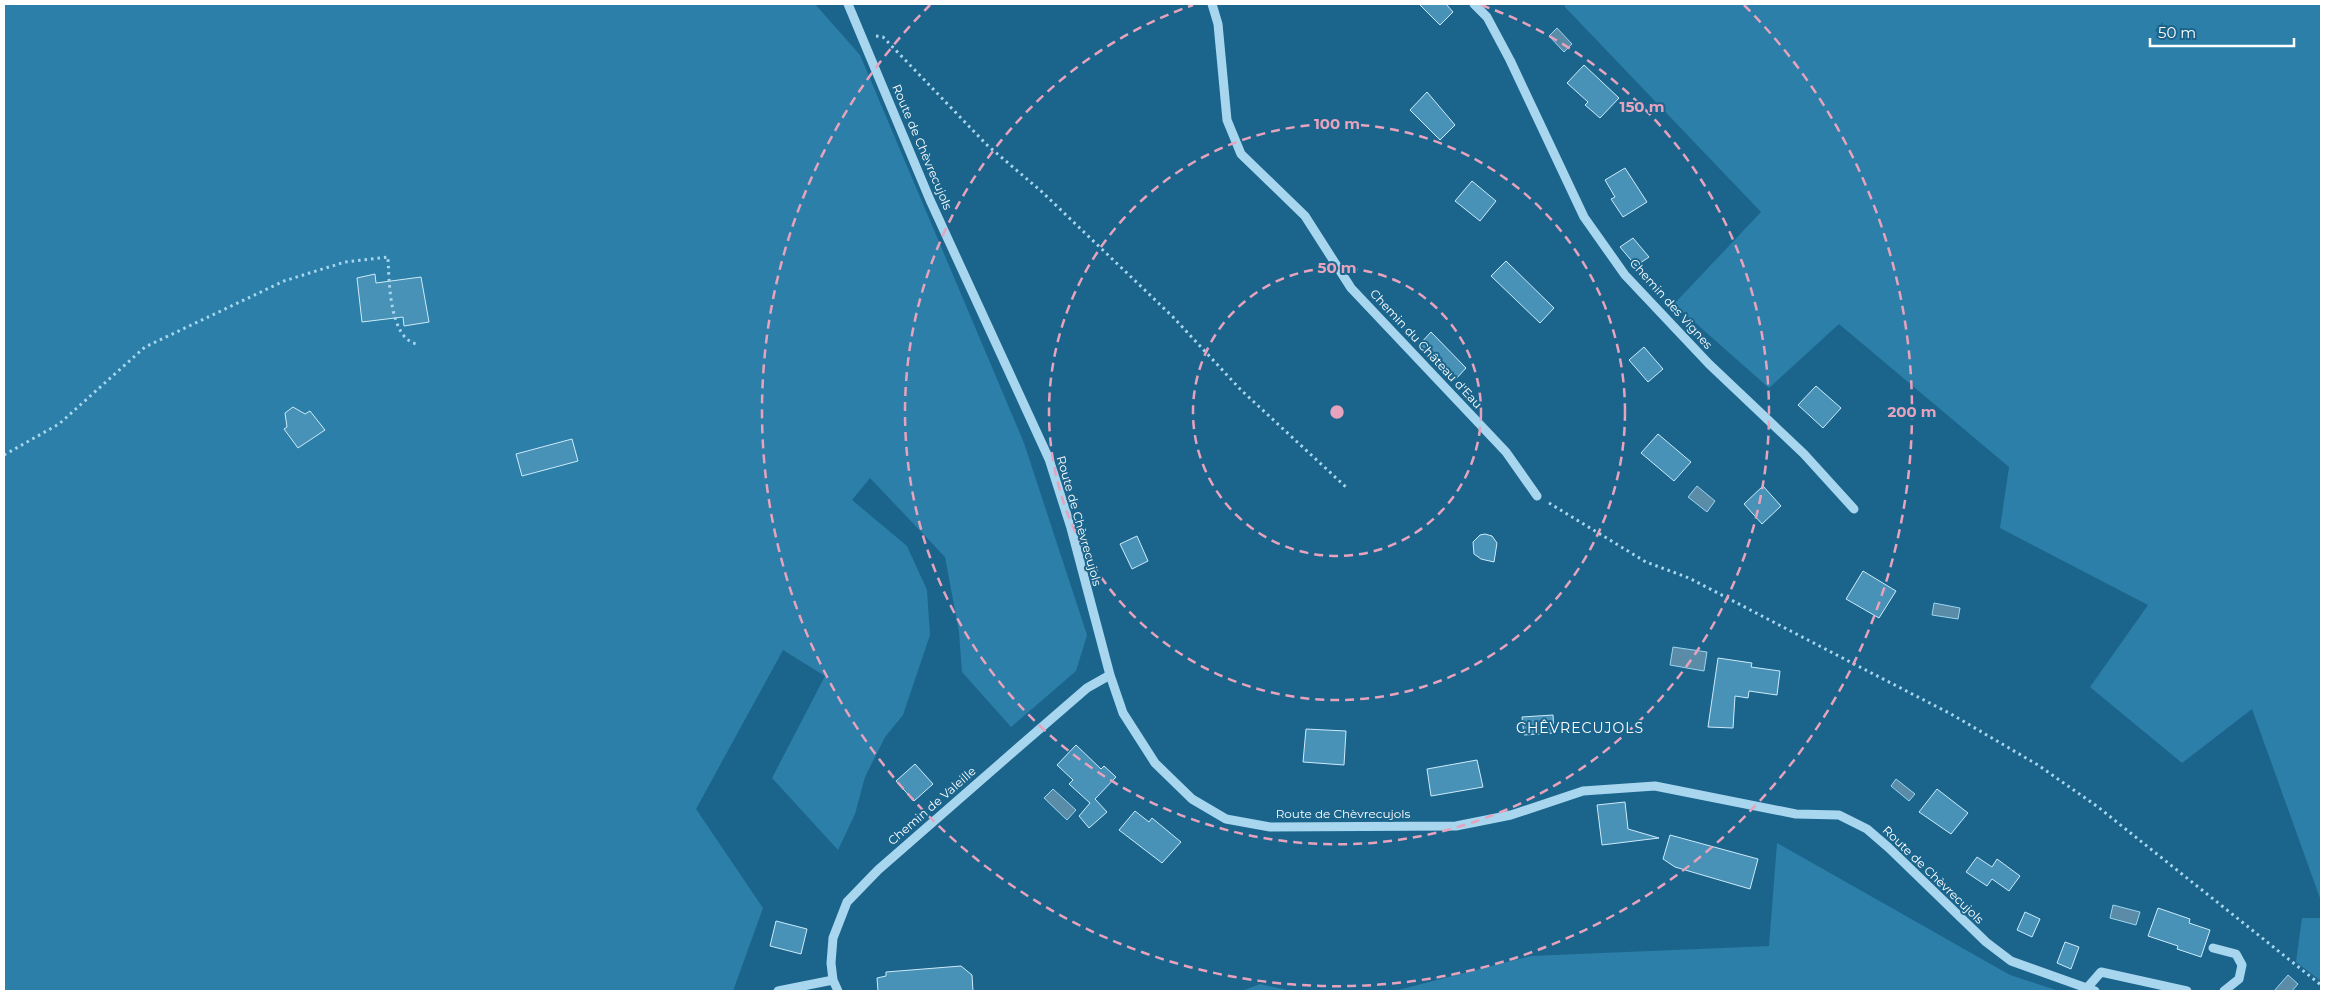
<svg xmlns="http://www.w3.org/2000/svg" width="2325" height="995" viewBox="0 0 2325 995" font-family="Montserrat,sans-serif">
<rect width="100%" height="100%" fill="#1b658d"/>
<path fill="#2b7fa9" d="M4 4H815L860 55 1024 443 1087 635 1076 671 1011 727 962 672 959 632 945 557 870 478 852 500 907 546 927 590 930 635 903 715 885 737 865 777 855 814 838 850 772 778 825 676 783 650 696 809 763 908 733 991H4Z
M1564 4H2321V901L2252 709 2182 763 2090 687 2148 605 2000 528 2009 467 1839 324 1769 388 1674 304 1761 212 1565 7Z
M1777 843 2010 975 2059 991H1394L1531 956 1769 946Z
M2302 918H2321V981L2296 962Z
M1260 984 1292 991H1242Z"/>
<path fill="#5a8ca8" stroke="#9bd4f0" d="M1557 28 1572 44 1564 52 1549 36Z
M1697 486 1715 501 1707 512 1688 497Z
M1934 603 1960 608 1958 619 1932 615Z
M1673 647 1707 652 1704 671 1670 665Z
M1896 779 1915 794 1909 801 1891 786Z
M1053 789 1076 810 1067 820 1044 798Z
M2113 905 2140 912 2136 925 2110 918Z
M2288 975 2298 984 2292 991H2274Z"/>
<path fill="#4891b7" stroke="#cdebfa" d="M1419 4H1446L1453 12 1440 25Z
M1584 65 1619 98 1600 118 1585 105 1588 102 1567 83Z
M1427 92 1455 125 1440 140 1410 110Z
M1625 168 1647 202 1623 217 1611 199 1615 197 1605 180Z
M1472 181 1496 201 1480 221 1455 201Z
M1633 238 1649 257 1636 266 1620 247Z
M1506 261 1554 308 1540 323 1491 276Z
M375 274 376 283 421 277 429 322 404 326 403 317 362 322 357 278Z
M1431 332 1466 368 1455 380 1418 346Z
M1644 347 1663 369 1648 382 1629 360Z
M1816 386 1841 408 1823 428 1798 405Z
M293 407 305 414 310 411 325 430 298 448 284 429 287 427 285 413Z
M1658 434 1691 462 1674 481 1641 453Z
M572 439 578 461 522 476 516 454Z
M1763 486 1781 506 1762 524 1744 504Z
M1485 534 1492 536 1497 543 1494 562 1481 559 1474 554 1473 542 1480 535Z
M1137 536 1148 561 1132 569 1120 544Z
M1863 571 1896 591 1879 618 1846 599Z
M1718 658 1752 663 1751 667 1780 671 1777 695 1749 691 1748 698 1735 696 1733 728 1708 727Z
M1553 715 1554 733 1524 735 1522 717Z
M1306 729 1346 731 1344 765 1303 762Z
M1076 745 1101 769 1104 766 1116 777 1095 799 1107 812 1089 828 1079 816 1090 803 1069 784 1073 780 1057 765Z
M1477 760 1483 787 1431 796 1427 769Z
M915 764 933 784 914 801 896 781Z
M1937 789 1968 813 1951 834 1919 812Z
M1625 802 1628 829 1659 838 1602 845 1597 805Z
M1135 811 1149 822 1152 818 1181 842 1162 863 1119 830Z
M1670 835 1758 859 1750 889 1675 867 1663 859Z
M1977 857 1992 867 1997 859 2020 876 2009 891 1992 879 1987 886 1966 872Z
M2158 908 2190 919 2189 923 2210 930 2201 957 2177 949 2178 946 2148 936Z
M2025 912 2040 919 2032 937 2017 930Z
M776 921 807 929 801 954 770 946Z
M2065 942 2079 947 2071 969 2057 963Z
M961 966 972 975 973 991H878L877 978 886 976V972Z"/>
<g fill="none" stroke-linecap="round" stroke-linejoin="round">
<path stroke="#a8d6ee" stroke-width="3" stroke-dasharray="2.5 4" stroke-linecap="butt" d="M876 36 883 37 987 145 1041 191 1173 317 1241 390 1347 488
M4 455 59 424 145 347 284 281 345 262 388 257C389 279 389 339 417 344
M1549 503 1646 562 1689 578 1856 665 1951 714 2038 765 2098 807 2321 985"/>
<path stroke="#a8d6ee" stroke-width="9" d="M848 4 930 200 1049 459 1071 528 1110 675 1123 713 1155 763 1192 799 1226 819 1270 827 1456 826 1511 815 1583 791 1655 786 1796 814 1839 815 1867 829 1889 848 1986 942 2011 961 2095 991
M1212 4 1218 24 1227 120 1241 154 1305 216 1351 288 1506 452 1537 496
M1474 4 1487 17 1510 60 1584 217 1625 275 1709 364 1804 454 1854 509
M2213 948 2236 954 2242 965 2239 979 2224 991
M2087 988 2101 972 2187 991
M778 991 833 980
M838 991 833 980 831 963 833 938 847 902 878 870 1020 746 1087 688 1110 675"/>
</g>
<g fill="none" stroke="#e7a3bd" stroke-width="2.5" stroke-dasharray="9 6">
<circle cx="1337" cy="412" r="144"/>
<circle cx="1337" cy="412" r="288"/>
<path d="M1481 5A432 432 0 1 1 1193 5"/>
<path d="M1744 5A575 575 0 1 1 930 5"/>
</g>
<g text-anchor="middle" stroke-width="4" stroke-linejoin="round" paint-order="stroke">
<g font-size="12" fill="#fff" stroke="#1b658d">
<text transform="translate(922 147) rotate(67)" y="4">Route de Chèvrecujols</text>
<text transform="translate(1671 304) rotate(48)" y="4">Chemin des Vignes</text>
<text transform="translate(1426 349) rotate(47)" y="4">Chemin du Château d'Eau</text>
<text transform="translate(1079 521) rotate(74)" y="4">Route de Chèvrecujols</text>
<text transform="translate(932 806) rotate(-41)" y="4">Chemin de Valeille</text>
<text x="1343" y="818">Route de Chèvrecujols</text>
<text transform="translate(1933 875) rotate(44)" y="4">Route de Chèvrecujols</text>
</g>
<g font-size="14" letter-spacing="1" fill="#fff" stroke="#1b658d">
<text x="1580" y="733">CHÊVRECUJOLS</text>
</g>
</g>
<circle cx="1337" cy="412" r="8" fill="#e7a3bd" stroke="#1b658d" stroke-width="2.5"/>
<g font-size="15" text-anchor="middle" font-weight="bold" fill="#e7a3bd" stroke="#1b658d" stroke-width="4" stroke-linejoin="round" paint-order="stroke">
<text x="1642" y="112">150 m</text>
<text x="1337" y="129">100 m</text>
<text x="1337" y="273">50 m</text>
<text x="1912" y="417">200 m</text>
</g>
<rect width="2325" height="995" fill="none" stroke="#ffffff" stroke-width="10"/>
<path d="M2150 38v8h144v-8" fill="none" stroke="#ffffff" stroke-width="2.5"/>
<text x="2158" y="38" font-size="15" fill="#ffffff" stroke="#1b658d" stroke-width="4" paint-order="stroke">50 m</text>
</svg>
